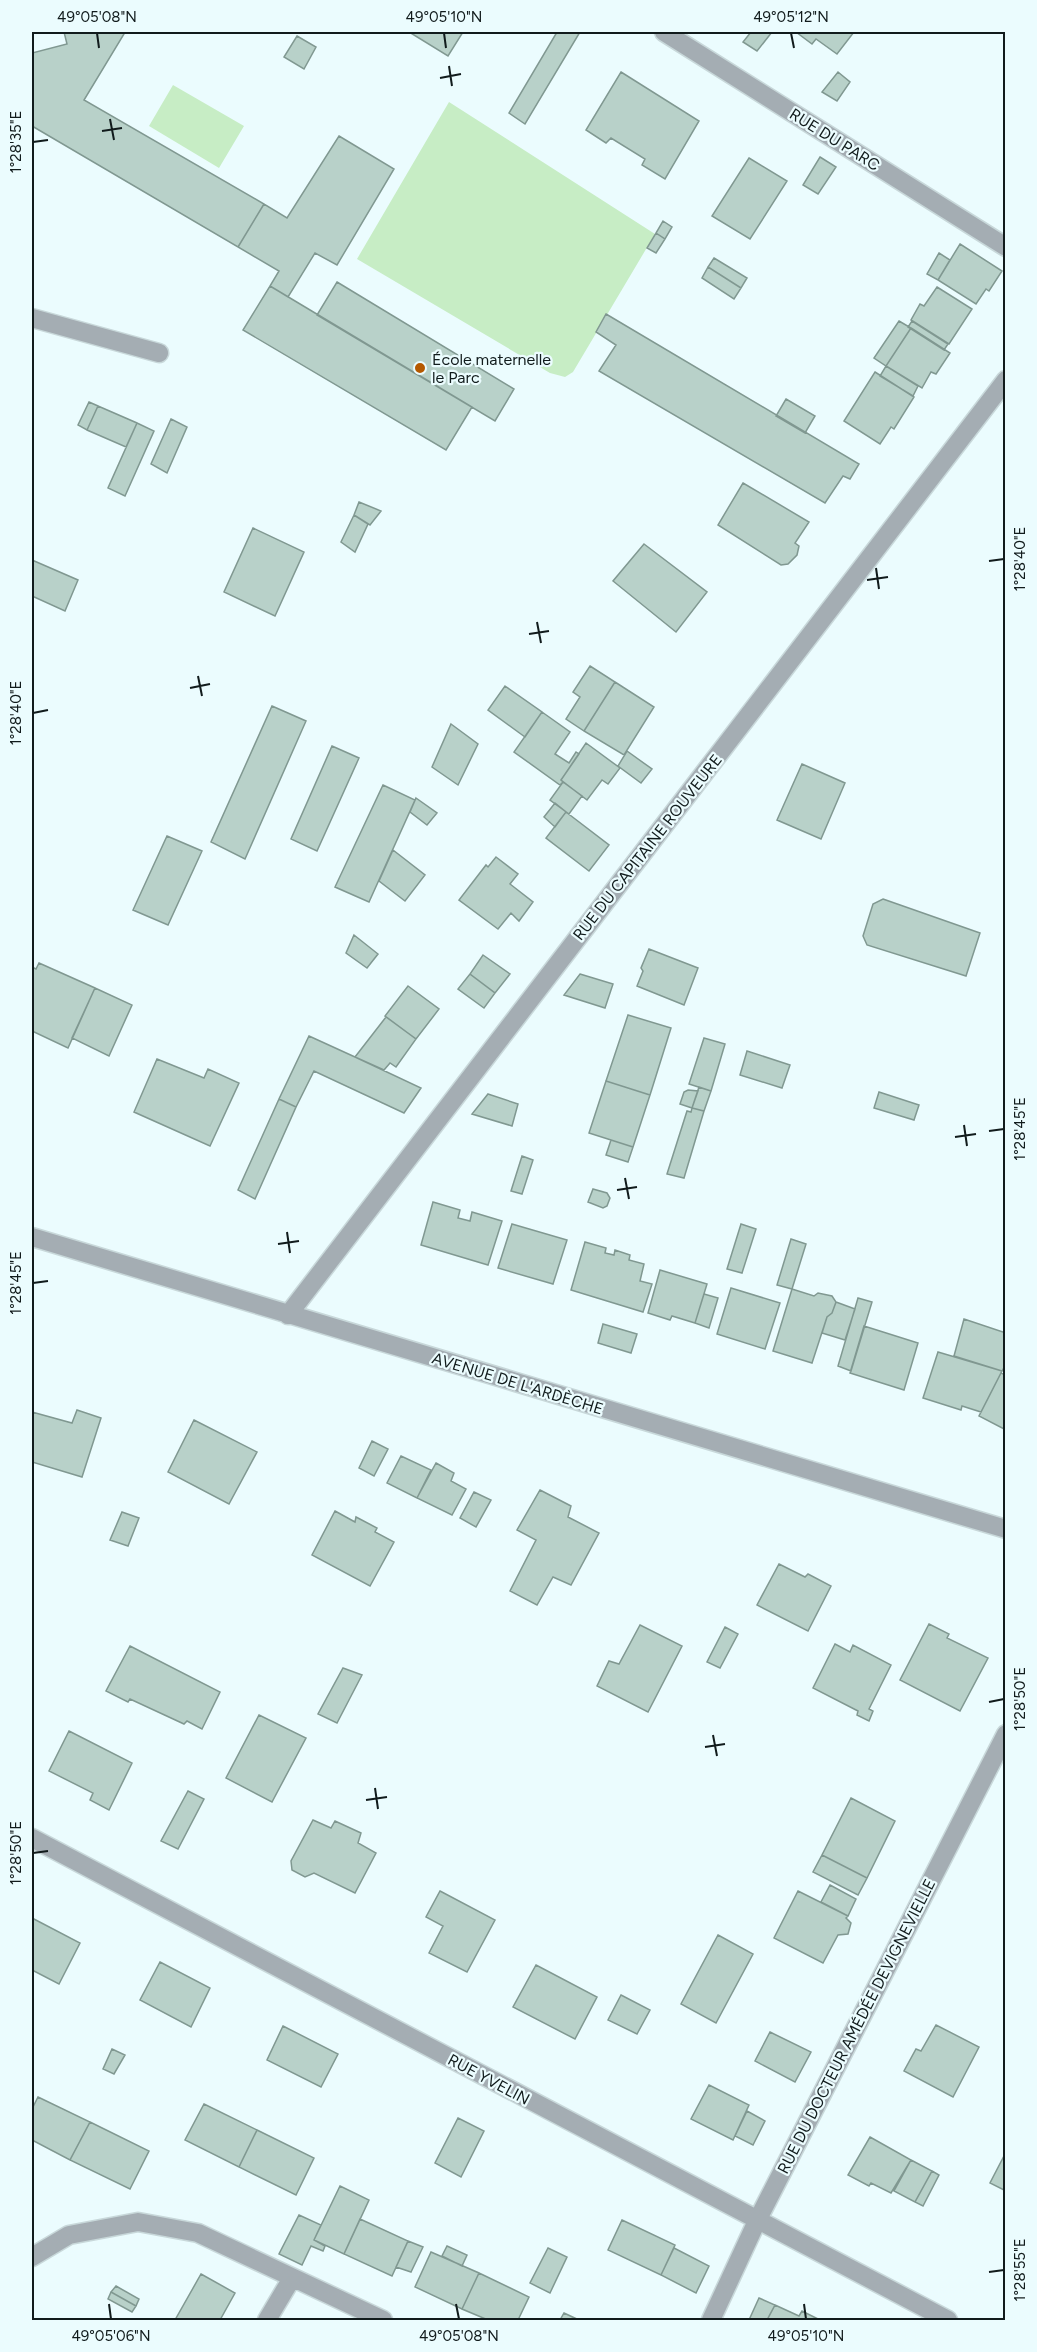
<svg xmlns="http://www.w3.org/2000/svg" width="1037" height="2352" viewBox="0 0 1037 2352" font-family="Figtree,sans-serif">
<rect width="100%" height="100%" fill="#ebfcfe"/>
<path fill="#c7edc5" d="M173 85 244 126 219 168 149 126Z
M449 102 655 234 573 372 565 377 550 373 357 259Z"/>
<path fill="#b8d1c9" stroke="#809891" stroke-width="1.5" d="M64 32H123L124 34 84 100 264 204 238 247 32 126V53L67 44Z
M409 32H463L448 56Z
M557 32H580L525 124 509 113Z
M751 32H772L757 51 743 42Z
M796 32H854L837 54 816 39 812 44Z
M297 36 316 47 304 69 284 57Z
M621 72 699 121 665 179 642 165 645 159 611 138 606 143 586 130Z
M838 72 850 82 837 101 822 92Z
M339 136 394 169 337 265 315 253 288 297 270 286 279 271 238 247 264 204 287 218Z
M820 157 836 167 818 194 803 185Z
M749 158 787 181 750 239 712 216Z
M663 221 672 227 665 239 656 233Z
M656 233 665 239 656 253 647 248Z
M960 244 1002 271 989 291 986 289 976 304 938 280Z
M939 253 950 260 938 280 927 274Z
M714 258 747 278 741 288 708 267Z
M708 267 741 288 734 299 702 278Z
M337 282 514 389 495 421 317 315Z
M270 286 472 407 446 450 243 330Z
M937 287 972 309 949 344 911 320 920 304 924 306Z
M606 314 859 464 850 479 843 476 825 503 599 371 616 345 596 332Z
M899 321 911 328 886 366 874 358Z
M912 321 948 344 944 350 908 327Z
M911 328 950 353 936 374 931 372 922 388 886 366Z
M886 366 918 386 913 396 880 376Z
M875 372 914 397 894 429 891 427 880 444 844 421Z
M786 399 815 416 805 433 776 416Z
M89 402 98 406 87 430 78 425Z
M98 406 137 423 126 447 87 430Z
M171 419 187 427 167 473 151 464Z
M137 423 154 431 125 496 108 488Z
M743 483 809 522 795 543 799 546 797 555 788 564 781 565 718 525Z
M359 502 381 511 370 525 354 515Z
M354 515 368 524 355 552 341 542Z
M253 528 304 552 275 616 224 592Z
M644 544 707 592 676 632 613 581Z
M32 560 78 580 65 611 32 596Z
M590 666 615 682 584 731 566 719 580 697 573 692Z
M615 682 654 707 624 755 584 731Z
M505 686 542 712 525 737 488 710Z
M272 706 306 721 245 859 211 842Z
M542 712 570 732 555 754 569 763 576 752 579 754 561 780 563 782 560 785 514 752Z
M451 724 478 744 458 785 432 767Z
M586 743 620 768 608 784 602 780 587 800 561 780Z
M332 746 359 758 317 851 291 839Z
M627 751 652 769 641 783 618 766Z
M802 764 845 783 821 839 777 820Z
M563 782 582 796 569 814 550 800Z
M383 785 415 800 369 902 335 887Z
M416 798 437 813 427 825 410 812Z
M555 803 566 812 555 827 544 817Z
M566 812 609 845 589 871 546 838Z
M167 836 202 851 168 925 133 910Z
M393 850 425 875 405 901 379 881Z
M496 857 518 874 510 884 533 902 519 921 511 913 498 929 459 900 486 865 488 867Z
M883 899 980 933 966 976 867 945 863 936 873 904Z
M354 935 378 954 367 968 346 953Z
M649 949 698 968 684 1005 637 986 643 971 641 968Z
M483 955 510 974 495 993 470 974Z
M39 963 95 988 68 1048 32 1031V967L36 969Z
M470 974 495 993 484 1008 458 989Z
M580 974 613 984 605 1008 564 995Z
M408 986 439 1009 416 1039 385 1016Z
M95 988 132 1005 109 1056 72 1038Z
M628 1015 671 1028 650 1095 606 1081Z
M386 1017 416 1039 396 1067 390 1063 384 1070 355 1057Z
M309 1036 355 1057 421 1088 404 1113 314 1071 296 1107 279 1099Z
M704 1038 725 1044 711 1091 689 1084Z
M747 1051 790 1065 782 1088 740 1075Z
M157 1059 204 1078 208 1069 239 1083 210 1146 134 1112Z
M606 1081 650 1095 633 1147 589 1133Z
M699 1087 711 1091 704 1111 692 1108Z
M688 1090 698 1091 692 1108 680 1104 684 1092Z
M879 1092 919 1105 914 1120 874 1108Z
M488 1094 518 1104 512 1126 472 1114Z
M279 1099 296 1107 255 1199 238 1190Z
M692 1108 704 1111 684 1178 667 1174 687 1111 691 1112Z
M611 1140 633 1147 628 1162 606 1155Z
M522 1156 533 1160 522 1194 511 1191Z
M593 1189 607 1193 610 1198 607 1206 603 1208 588 1202Z
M433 1202 460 1210 458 1218 470 1221 472 1212 502 1221 488 1265 421 1245Z
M512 1224 567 1240 553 1284 498 1268Z
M741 1224 756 1229 742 1273 727 1269Z
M791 1239 806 1244 792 1289 777 1285Z
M585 1242 606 1248 605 1253 614 1255 615 1250 630 1255 629 1260 644 1264 640 1281 652 1284 643 1312 571 1290Z
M660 1270 707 1284 695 1323 672 1316 670 1320 648 1313Z
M731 1288 780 1303 765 1349 717 1334Z
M792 1289 814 1296 818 1293 832 1296 836 1302 832 1313 827 1317 812 1363 773 1351Z
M704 1294 718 1298 709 1328 695 1323Z
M858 1298 872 1302 851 1371 838 1366Z
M836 1302 855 1309 845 1340 822 1333 827 1317 832 1313Z
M964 1319 1006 1333V1364L1002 1371 954 1356Z
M603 1324 637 1334 631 1353 598 1343Z
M864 1326 918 1343 904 1390 850 1373Z
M938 1352 1002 1371 981 1412 962 1406 961 1410 923 1398Z
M1001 1373 1006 1375V1430L979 1416Z
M77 1410 101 1418 82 1477 32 1462V1412L72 1423Z
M194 1420 257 1452 229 1504 168 1472Z
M372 1441 388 1449 374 1476 359 1468Z
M401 1456 431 1470 417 1498 387 1483Z
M436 1463 454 1473 451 1481 466 1489 452 1515 417 1498Z
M540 1490 571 1506 568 1517 599 1533 571 1585 553 1577 537 1605 510 1591 536 1540 517 1530Z
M474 1492 491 1500 476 1527 460 1518Z
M335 1511 355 1522 356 1517 377 1528 375 1532 394 1542 370 1586 312 1555Z
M122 1512 139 1518 128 1546 110 1540Z
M779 1564 805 1577 808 1574 831 1586 808 1631 757 1605Z
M929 1624 949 1634 947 1638 988 1658 960 1711 900 1680Z
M640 1625 682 1646 648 1712 597 1686 609 1661 619 1664Z
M725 1627 738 1634 720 1668 707 1662Z
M835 1644 850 1652 853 1645 891 1665 869 1709 873 1711 869 1721 857 1715 858 1711 813 1688Z
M130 1646 220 1692 202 1729 187 1721 184 1724 130 1699 128 1702 106 1691Z
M343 1668 362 1675 337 1723 318 1714Z
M259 1715 306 1738 272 1802 226 1778Z
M69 1731 132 1763 109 1810 90 1800 93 1793 49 1771Z
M188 1791 204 1799 178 1849 161 1841Z
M851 1798 895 1821 867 1878 822 1855Z
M313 1820 331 1828 335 1821 361 1833 358 1843 376 1853 355 1893 314 1873 305 1877 292 1870 291 1861Z
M822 1855 867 1878 858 1895 813 1872Z
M830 1885 856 1899 848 1916 821 1902Z
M440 1891 495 1920 467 1972 429 1953 443 1926 426 1917Z
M798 1891 848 1916 846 1918 851 1923 848 1934 838 1935 823 1963 774 1938Z
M32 1918 80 1943 59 1984 32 1970Z
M718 1935 753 1954 716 2023 681 2004Z
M160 1962 210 1988 191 2027 140 2000Z
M536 1965 597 1997 575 2039 513 2007Z
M621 1995 650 2010 637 2034 608 2020Z
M936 2025 979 2047 953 2097 904 2071 916 2049 921 2051Z
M283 2026 338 2054 321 2087 267 2060Z
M770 2032 811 2052 795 2082 755 2061Z
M112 2049 125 2055 114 2074 103 2069Z
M709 2085 749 2105 733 2140 691 2119Z
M38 2097 90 2122 70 2160 32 2140V2109Z
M204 2104 257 2130 239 2167 185 2140Z
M747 2111 765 2121 753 2145 735 2136Z
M458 2118 484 2131 461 2177 435 2163Z
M90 2122 149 2151 130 2189 70 2160Z
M257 2130 314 2158 296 2195 239 2167Z
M870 2137 911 2160 891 2193 871 2183 869 2186 848 2175Z
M1006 2152V2191L990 2183Z
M911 2160 932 2171 915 2202 894 2191Z
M932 2171 939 2175 923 2206 915 2202Z
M340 2186 369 2200 344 2254 314 2240Z
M299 2215 321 2225 314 2240 325 2246 323 2251 311 2246 302 2265 279 2254Z
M360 2219 408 2241 392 2276 344 2254Z
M622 2220 675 2245 661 2275 608 2250Z
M408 2241 423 2247 411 2272 396 2267Z
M447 2246 467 2255 462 2266 442 2256Z
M548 2248 567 2257 550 2293 530 2283Z
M674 2248 709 2266 696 2293 661 2275Z
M431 2252 479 2273 462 2309 415 2287Z
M479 2273 529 2297 518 2320H488L462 2309Z
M201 2274 235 2293 220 2320H175Z
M116 2286 139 2299 136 2306 111 2292Z
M111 2292 136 2306 132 2312 108 2299Z
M759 2298 775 2305 767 2320H749Z
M775 2305 799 2316 802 2311 820 2320H767Z
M564 2313 579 2320H560Z"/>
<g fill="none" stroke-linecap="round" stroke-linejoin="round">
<defs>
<path id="minor" d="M664 32 1006 247
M32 318 159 353
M32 1237 1006 1529
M288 1315 1006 380
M32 1838 948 2320
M32 2257 69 2235 138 2222 198 2233 383 2320
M267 2320 292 2278
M711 2320 757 2221 1006 1734"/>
</defs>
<use href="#minor" stroke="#c8d8da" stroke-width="21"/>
<use href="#minor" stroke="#a4adb3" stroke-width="18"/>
</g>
<path fill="none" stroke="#111b1c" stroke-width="2" d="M97 33 99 48M444 33 446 48M791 33 794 48M449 66 452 86M440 78 461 74M110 119 114 140M102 131 122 128M33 142 48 140M989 561 1004 559M876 568 879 589M867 580 888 577M537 622 541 643M529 634 549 631M198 676 202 696M190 688 210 684M33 713 48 710M964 1125 967 1146M989 1131 1004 1129M955 1137 976 1134M625 1178 629 1199M617 1190 637 1187M287 1232 290 1253M278 1244 299 1241M33 1283 48 1281M989 1702 1004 1699M713 1735 717 1756M705 1747 725 1744M375 1788 378 1809M366 1800 387 1797M33 1853 48 1851M989 2272 1004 2270M109 2304 111 2319M456 2304 459 2319M804 2304 806 2319"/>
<circle fill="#b55900" stroke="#ebfcfe" stroke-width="2" cx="420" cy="368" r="6"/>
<g text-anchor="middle" stroke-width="4.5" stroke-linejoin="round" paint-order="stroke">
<g font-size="16" fill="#111b1c" stroke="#ebfcfe">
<text transform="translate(835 139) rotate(32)" y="6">RUE DU PARC</text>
<text transform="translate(647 847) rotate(-52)" y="6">RUE DU CAPITAINE ROUVEURE</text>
<text transform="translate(518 1383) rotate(17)" y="6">AVENUE DE L'ARDÈCHE</text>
<text transform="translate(856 2026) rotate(-63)" y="6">RUE DU DOCTEUR AMÉDÉE DEVIGNEVIELLE</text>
<text transform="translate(489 2079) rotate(28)" y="6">RUE YVELIN</text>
</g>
<g font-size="16" fill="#111b1c" stroke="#ebfcfe" text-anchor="start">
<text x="432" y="365">École maternelle<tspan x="432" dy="18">le Parc</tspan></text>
</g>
</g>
<rect width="1037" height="2352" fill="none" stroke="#ebfcfe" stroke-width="66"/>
<rect x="33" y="33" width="971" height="2286" fill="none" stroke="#111b1c" stroke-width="2"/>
<g font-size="15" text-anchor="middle" fill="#111b1c">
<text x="97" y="22">49°05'08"N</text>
<text x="444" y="22">49°05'10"N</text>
<text x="791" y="22">49°05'12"N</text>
<text transform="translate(16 142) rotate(-90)" y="5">1°28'35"E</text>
<text transform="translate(1020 559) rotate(-90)" y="5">1°28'40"E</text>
<text transform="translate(16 713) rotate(-90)" y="5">1°28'40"E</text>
<text transform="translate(1020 1129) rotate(-90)" y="5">1°28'45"E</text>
<text transform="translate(16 1283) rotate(-90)" y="5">1°28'45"E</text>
<text transform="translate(1020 1699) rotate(-90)" y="5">1°28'50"E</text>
<text transform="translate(16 1853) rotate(-90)" y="5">1°28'50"E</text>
<text transform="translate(1020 2270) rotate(-90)" y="5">1°28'55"E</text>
<text x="111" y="2341">49°05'06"N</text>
<text x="459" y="2341">49°05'08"N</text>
<text x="806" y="2341">49°05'10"N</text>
</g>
</svg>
